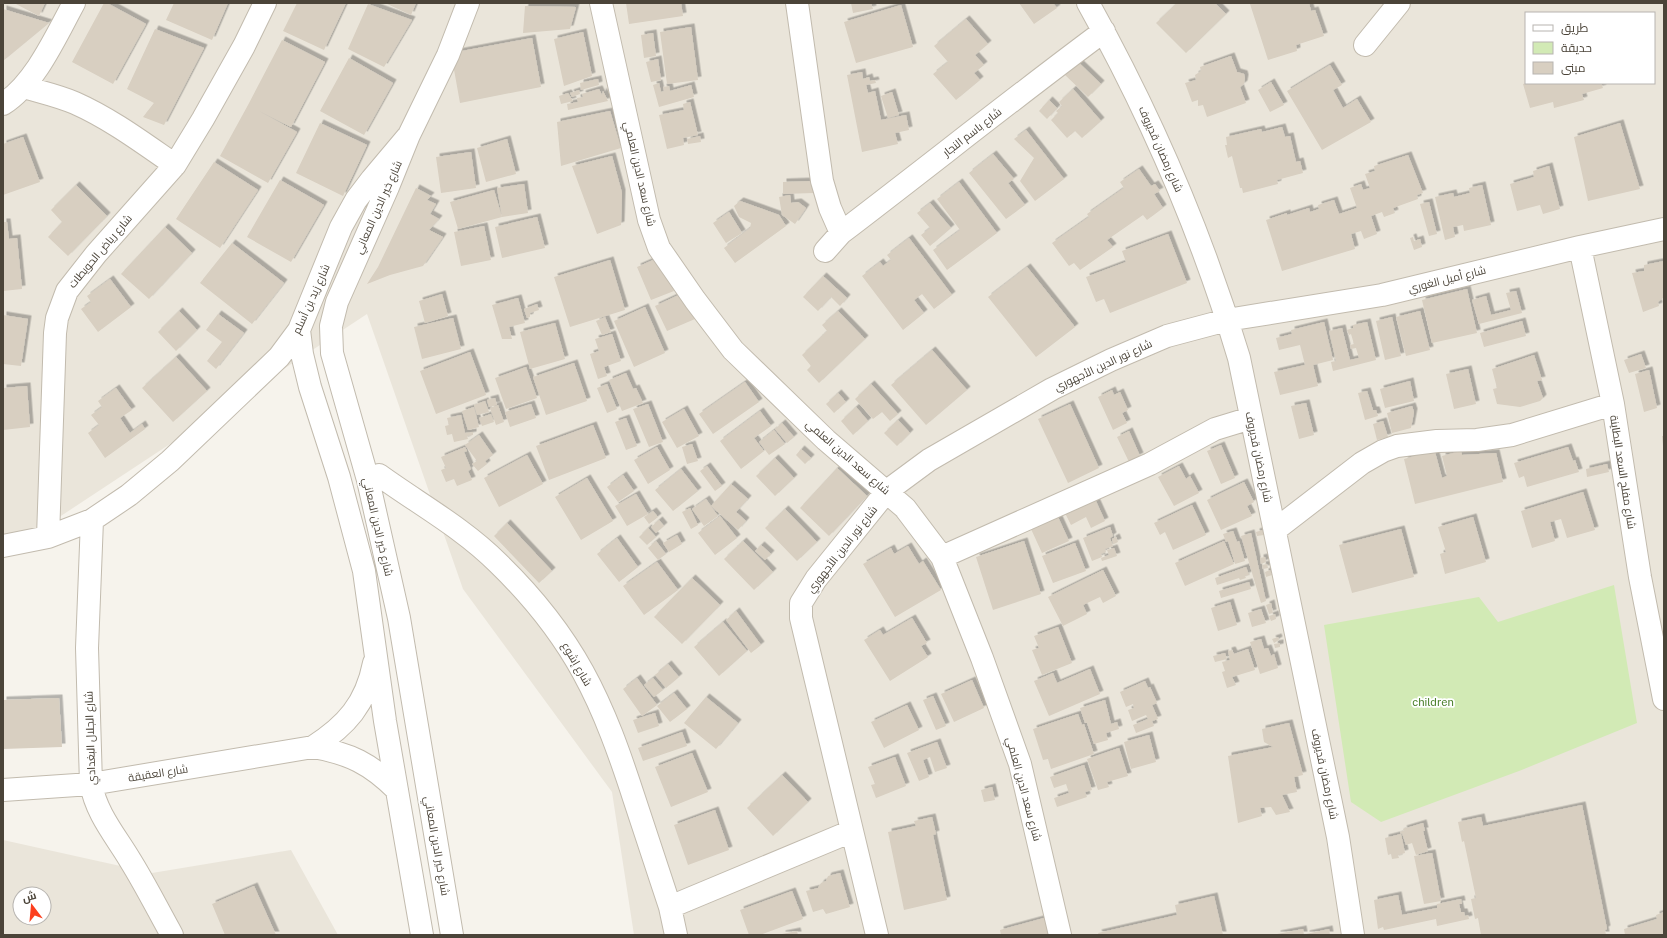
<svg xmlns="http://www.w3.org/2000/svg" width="1667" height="938" viewBox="0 0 1667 938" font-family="'Public Sans',Cairo,sans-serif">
<defs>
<filter id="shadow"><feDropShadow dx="3.5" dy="-3.5" stdDeviation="0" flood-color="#0004"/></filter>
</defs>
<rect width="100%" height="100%" fill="#f6f3ec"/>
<path fill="#eae5da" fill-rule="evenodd" d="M3 3H1664V935H634L612 792 463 589 367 314 26 539 3 544ZM1526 13H1654V83H1526Z
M3 840 152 873 291 850 338 935H3ZM20 894H44V918H20Z"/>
<path fill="#d2eab5" d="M1614 585 1637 723 1519 771 1381 822 1351 802 1324 625 1479 597 1498 622Z"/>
<path fill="#d8cfc1" filter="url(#shadow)" d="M14 3H45L39 16Z
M104 3H107L146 24 113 84 72 62Z
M174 3H228L212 40 166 20Z
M297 3H346L324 50 283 31Z
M385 3H416L411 15Z
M626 3H681L683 16 629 24Z
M851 3H871L873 9 853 13Z
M1019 3H1053L1057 8 1034 24Z
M1177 3H1215L1226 14 1186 53 1156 23Z
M1254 3H1309L1311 11 1315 10 1324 36 1296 45 1297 51 1268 60 1250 4Z
M368 4 412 20 384 67 348 49Z
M901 5 913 47 856 63 844 22Z
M525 6 576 7 570 29 523 33Z
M3 9 49 23 3 61Z
M966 19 988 44 975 55 984 65 974 73 980 80 956 100 933 74 948 62 934 46Z
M691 27 698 80 667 84 660 32Z
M155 29 204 48 164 125 143 117 154 103 127 89Z
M583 32 592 76 564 86 554 39Z
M653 33 656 56 644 58 641 35Z
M532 38 541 87 460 103 451 53Z
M282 40 325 62 291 127 259 111 297 132 268 183 220 156 248 105Z
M1231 56 1237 72 1244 74 1245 78 1244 84 1240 87 1246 103 1207 117 1203 105 1198 106V100L1192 102 1185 83 1196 80 1195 75 1201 71 1200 67Z
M349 58 393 83 364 135 320 111Z
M658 59 661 80 651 82 646 62Z
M1077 61 1101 84 1088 97 1064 74Z
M1330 65 1342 85 1333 90 1343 108 1357 99 1371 122 1322 150 1287 91Z
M862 72 863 79 869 77 870 81 875 80 876 83 866 85 868 93 875 91 881 120 906 115 909 130 895 133 898 144 862 152 847 75Z
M598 79 599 85 581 90 580 83Z
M1271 82 1284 105 1270 112 1258 90Z
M659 83 661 92 664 91 663 87 669 86 670 91 691 85 694 97 659 107 653 85Z
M1527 83H1601L1603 88 1582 94 1584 100 1554 108 1553 102 1530 108 1523 84Z
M599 89 602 95 603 91 608 101 568 110 567 104 578 102 577 98 583 97 582 94Z
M1073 89 1101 121 1082 138 1075 131 1067 138 1051 120 1058 113 1056 111 1062 106 1059 102Z
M579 90 580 94 572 97 570 93Z
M892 92 899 115 888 118 881 96Z
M568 93 573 101 561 104 559 96Z
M1049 100 1057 108 1047 119 1039 111Z
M690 102 698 135 683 138 684 145 667 149 659 115 684 110 683 104Z
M610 111 621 148 561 166 557 122Z
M320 123 367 145 343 196 296 173Z
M1620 123 1640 189 1588 201 1574 137Z
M1282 127 1285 137 1290 136 1296 162 1300 161 1303 173 1277 180 1278 184 1243 193 1242 188H1240L1232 156 1228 158 1225 145H1227L1226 137 1261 129 1262 132Z
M1026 130 1064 179 1035 201 1020 181 1034 158 1014 139Z
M700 136 701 142 688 144 687 139Z
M23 137 40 182 3 195V144Z
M507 139 516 174 486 182 477 148Z
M471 152 476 188 441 193 436 157Z
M993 154 1014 179 1008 183 1025 205 1006 219 969 173Z
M1408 155 1423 193 1417 195 1418 199 1393 208 1395 213 1384 217 1382 212 1371 216 1377 234 1364 239 1361 231 1351 234 1355 249 1282 271 1266 220 1287 213V215L1309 208 1310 212 1319 209 1318 205 1334 200 1339 214 1357 208 1350 188 1361 184 1363 190 1370 188 1365 174 1375 171 1374 166Z
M612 156 622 193 621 225 597 234 572 166Z
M214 162 258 190 220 248 176 219Z
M1549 166 1560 209 1543 214 1540 205 1517 211 1510 184 1534 177 1533 171Z
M1139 169 1151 186 1155 184 1160 191 1154 194 1163 208 1147 220 1143 215 1107 240 1113 247 1080 270 1074 263 1069 266 1052 243 1089 217 1087 214 1124 188 1120 182Z
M280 180 324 205 291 262 247 237Z
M813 181 814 193 783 194V182Z
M959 182 997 233 947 270 933 250 960 230 937 199Z
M524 184 528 213 502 217 497 188Z
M76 185 107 216 68 256 48 237 62 222 51 210Z
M1482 185 1491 225 1464 231 1463 225 1453 227 1455 237 1445 240 1435 197 1453 193 1454 197 1470 193 1469 188Z
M416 188 431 196 427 200 436 204 430 214 439 219 429 230 443 237 423 266 390 275 367 284 378 267Z
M494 190 502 217 458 229 450 202Z
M790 195 791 203 798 202 806 208 795 224 782 215 779 197Z
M740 201 779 215 786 226 735 263 724 248 750 228 751 223 739 217 734 206Z
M1429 202 1437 234 1429 236 1420 204Z
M930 203 951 228 930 246 921 235 930 228 917 213Z
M729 212 742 233 726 243 713 223Z
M537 217 545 248 502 258 495 227Z
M3 222H7L9 239 17 238 22 289 3 291Z
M484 226 491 260 461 266 454 232Z
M165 227 192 253 149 299 121 274Z
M1168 234 1187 283 1110 313 1104 299 1096 302 1086 277 1126 262 1122 251Z
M1413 237 1414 241 1420 239 1422 247 1414 250 1410 238Z
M909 238 952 295 934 309 922 294 914 300 924 313 903 330 862 276 880 262 883 266 891 260 887 255Z
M232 243 284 283 252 324 200 283Z
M660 257 674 291 651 300 637 267Z
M610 260 625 310 570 327 554 277Z
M1664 261V297L1658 302 1659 306 1643 312 1632 273 1644 271V265Z
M1027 267 1075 327 1036 357 988 297Z
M823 276 847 298 840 306 831 297 818 311 803 297Z
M110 279 131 307 98 332 81 309 91 302 87 296Z
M1467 289 1477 333 1432 343 1422 300Z
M1516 291 1522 313 1479 324 1472 300 1486 296 1491 315 1511 310 1506 293Z
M683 293 695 319 667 331 655 306Z
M442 294 448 316 425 323 419 301Z
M518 298 525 323 509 327 512 339H502L492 305Z
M537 304 539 310 530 313V317L527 318 524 309Z
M645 307 665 353 634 367 614 321Z
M179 311 197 330 176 351 158 332Z
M838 311 865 339 819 383 807 370 811 366 802 355 827 331 822 325Z
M1420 311 1430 350 1406 356 1396 317Z
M218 314 244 333 216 369 207 361 222 342 206 330Z
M3 315 28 319 21 366 3 364Z
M605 317 611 332 602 335 596 321Z
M1392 317 1401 356 1385 360 1376 321Z
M453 318 461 349 422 359 414 327Z
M1522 321 1526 336 1484 347 1480 333Z
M1324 322 1333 360 1313 365 1318 386 1280 395 1274 372 1305 365 1300 345 1279 350 1276 338 1292 334 1291 330Z
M1367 322 1376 360 1333 371 1331 362 1336 361 1329 331 1342 328 1350 360 1359 358 1356 348 1351 349 1350 345 1354 344 1351 334 1349 335 1347 330 1353 328V325Z
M555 323 565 359 530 369 520 332Z
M612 334 621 361 604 367 607 376 598 379 590 354 599 351 595 339Z
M932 350 967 390 926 425 891 385Z
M470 352 486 395 436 414 420 371Z
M1641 354 1646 368 1629 373 1624 360Z
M1534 355 1542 380 1537 381 1543 398 1540 401 1520 407 1497 404 1493 389 1497 388 1492 369Z
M176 357 207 391 173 422 142 388Z
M574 363 587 401 546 415 533 377Z
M526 367 537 398 506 409 495 378Z
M1468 369 1476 404 1454 409 1446 374Z
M1649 370 1657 408 1644 412 1635 374Z
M626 373 633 389 636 388 643 403 622 411 609 380Z
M1410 381 1414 401 1385 408 1380 389Z
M745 382 759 402 713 434 699 414Z
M607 384 617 409 607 413 597 388Z
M871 384 898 414 890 421 882 412 873 419 855 399Z
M27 386 30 427 3 430V388Z
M116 388 132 410 120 418 130 433 142 424 145 429 105 458 88 433 99 425 91 415 102 407 98 401Z
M1112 390 1114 395 1120 392 1128 410 1122 413 1127 423 1113 430 1098 397Z
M1367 391 1373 410H1376L1378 416 1365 420 1358 393Z
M838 393 846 402 834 413 826 404Z
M495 398 497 405 489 407 487 400Z
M485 401 489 412 477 415 474 405Z
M1306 403 1314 435 1299 439 1291 406Z
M531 404 536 418 510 427 505 412Z
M648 404 663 442 649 447 633 409Z
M1070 404 1099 468 1068 483 1038 419Z
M498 405 504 422 496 425 490 408Z
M1412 406 1414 412 1411 428 1392 433 1387 413Z
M474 407 479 427 468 430 462 411Z
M856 407 868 421 853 435 841 421Z
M684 409 699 436 677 448 662 422Z
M760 411 771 426 754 438 764 451 741 469 720 441Z
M491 414 494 422 482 426 479 418Z
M461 415 465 433 473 432V435L467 436 468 439 454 442 452 434 447 435 445 426 449 425 447 418Z
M626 418 637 446 626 450 615 422Z
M898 420 910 433 897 446 884 433Z
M1383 421 1388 437 1377 440 1373 424Z
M782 423 794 437 787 443 775 429Z
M593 425 606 458 549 480 536 446Z
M774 430 785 444 769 455 759 442Z
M1129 431 1140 456 1129 462 1117 437Z
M479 435 493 455 485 461 487 464 478 471 472 464 477 461 465 445Z
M1662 436H1664V446H1663Z
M692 444 698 461 687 464 682 447Z
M1221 445 1235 478 1221 484 1207 451Z
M465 447 467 451 464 452 471 469 468 471 472 480 457 486 454 479 446 482 441 470 446 468 441 457Z
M657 447 670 470 648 484 634 460Z
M1568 447 1573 461 1575 460 1579 472 1527 487 1524 476 1519 478 1514 463Z
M801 449 811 458 805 464 796 455Z
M1461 451 1462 455 1496 453 1503 482 1415 504 1404 459 1429 452 1430 454 1435 452 1442 478 1447 476 1442 456Z
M527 455 543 484 499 507 484 478Z
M775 458 794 478 775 496 756 476Z
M1607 464 1609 472 1587 477 1586 469Z
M707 466 722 486 715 491 700 471Z
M1179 466 1186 479 1190 476 1199 493 1174 506 1158 477Z
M837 468 867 496 829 536 800 508Z
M681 469 698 491 673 511 655 490Z
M623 475 634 491 618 502 607 487Z
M587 478 613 521 581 540 555 497Z
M1244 482 1254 502 1247 506 1252 516 1221 530 1207 500Z
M731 484 748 499 736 512 746 521 738 530 711 506Z
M1583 492 1595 530 1567 538 1561 519 1550 522 1555 541 1532 548 1521 511Z
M636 494 648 514 627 526 615 506Z
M706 499 718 516 704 526 692 509Z
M1095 499 1105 521 1091 528 1086 517 1071 525 1065 513Z
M1192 505 1206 535 1173 550 1165 532 1160 535 1154 523Z
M690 508 698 525 691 529 682 512Z
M785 509 817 542 797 561 765 528Z
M653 511 658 517 649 524 644 517Z
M720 516 737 538 715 555 698 533Z
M1058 517 1069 541 1042 553 1031 529Z
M1473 517 1486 562 1445 574 1440 554 1446 552 1438 527Z
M659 520 664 526 656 533 651 527Z
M507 523 552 571 539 583 494 536Z
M1110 527 1113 536 1110 538 1113 546 1105 549 1106 552 1101 554 1102 557 1092 561 1083 538Z
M648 528 656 537 647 545 639 537Z
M1401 529 1414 577 1352 593 1339 545Z
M1263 530 1264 535 1257 536 1256 532Z
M1233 531 1237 542 1239 541 1245 561 1235 564 1228 541 1226 542 1223 534Z
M1251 533 1266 601 1261 603 1241 536Z
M677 535 682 544 669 552 663 543Z
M1116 537 1118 542 1113 544 1112 539Z
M617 538 638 567 619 582 597 554Z
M656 541 666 554 658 560 648 548Z
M743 541 773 572 754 590 724 559Z
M1024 541 1041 594 993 610 976 557Z
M1224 541 1234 564 1185 586 1175 563Z
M1075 543 1086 571 1053 583 1042 556Z
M761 545 771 554 765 560 755 551Z
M908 546 919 564 923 561 941 590 895 617 863 564 891 548 894 554Z
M1114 548 1117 556 1102 561 1101 558 1109 555 1107 550Z
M1265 557 1266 562 1261 564 1260 558Z
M657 562 678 590 644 615 623 586Z
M1267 564 1268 568 1263 569 1262 565Z
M1246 567 1249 575 1245 576 1246 578 1240 580 1239 578 1217 585 1215 578Z
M1103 570 1116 596 1103 603 1100 597 1083 605 1087 614 1063 626 1048 597Z
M1270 570 1272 575 1266 577 1265 572Z
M692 578 720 605 682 644 654 617Z
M1249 582 1251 589 1221 598 1219 591Z
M1230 602 1237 625 1218 631 1211 608Z
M1271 603 1273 613 1269 614 1266 605Z
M1261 609 1266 623 1252 627 1248 613Z
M736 611 761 645 751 653 726 620Z
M1275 614 1276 619 1271 621 1269 616Z
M912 618 927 643 921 646 928 657 890 681 864 640 880 630 883 635Z
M723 622 747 651 719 676 694 647Z
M1058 627 1072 663 1042 675 1032 650 1039 648 1034 636Z
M1278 637 1279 640 1274 643 1272 639Z
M1261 639 1264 649 1268 648 1271 656 1274 654 1278 668 1260 674 1250 642Z
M1280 643V647L1275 648 1274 644Z
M1248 649 1255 670 1232 677 1236 685 1227 688 1222 672 1225 671 1222 662 1230 660 1228 651 1232 650 1234 654Z
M1225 653 1227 659 1215 662 1213 656Z
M668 664 679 677 666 688 655 675Z
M1090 669 1100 694 1049 716 1034 681 1053 673 1057 683Z
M637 678 657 705 642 716 623 689Z
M653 678 663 690 654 697 644 685Z
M972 680 984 708 954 722 941 694Z
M1145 681 1148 688 1150 687 1157 703 1152 705 1158 719 1152 721 1154 726 1136 733 1133 725 1148 719 1146 715 1132 721 1128 710 1134 708 1133 704 1126 707 1120 692Z
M674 693 687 709 670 722 657 706Z
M933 696 946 726 936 730 923 700Z
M706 697 738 723 716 749 684 723Z
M59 698 62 747 3 749V700Z
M1105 700 1111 724 1117 722 1119 729 1106 733 1108 740 1094 744 1087 723H1085L1080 708Z
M907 705 919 730 884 748 871 722Z
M655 713 659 726 638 733 633 720Z
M1078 714 1082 725 1084 724 1094 754 1051 769 1048 759 1043 760 1033 729Z
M1289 723 1303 775 1294 777 1297 792 1282 795 1290 812 1276 815 1271 807 1260 808 1262 816 1238 823 1228 756 1273 747 1264 742 1262 729Z
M682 732 687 746 643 761 638 748Z
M1149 735 1156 762 1131 769 1124 742Z
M937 742 947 768 935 772 930 757 923 760 929 777 919 781 907 753Z
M1119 748 1128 776 1107 782 1109 787 1098 790 1087 759Z
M692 753 708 792 671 807 655 767Z
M895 757 906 786 876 798 871 785 875 784 868 767Z
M1084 765 1092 790 1085 792 1087 797 1057 807 1054 798 1069 793 1066 784 1054 788 1050 777Z
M782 775 808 802 773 836 747 808Z
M992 787 995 800 984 802 981 790Z
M1582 805 1607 929 1605 930 1606 935H1481L1478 918 1475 919 1471 899 1476 898 1464 841 1462 842 1458 822 1481 817 1483 826Z
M715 810 729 850 688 865 674 825Z
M932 817 936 834 933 835 947 900 904 910 888 832 916 826 914 821Z
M1423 823 1425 831H1423L1428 851 1416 855 1412 843 1406 845 1402 833 1401 834 1400 832 1404 831 1403 829Z
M1401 834 1405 853 1398 855 1399 858 1392 859 1391 854 1388 855 1385 838Z
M1432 853 1441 901 1424 904 1414 856Z
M840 873 850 907 826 914 823 909 813 912 806 891 818 888 821 883 826 881 828 876Z
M254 886 276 935H225L212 904Z
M792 891 803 919 760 935H749L740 910Z
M1398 895 1402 915 1437 908V904L1461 899 1462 904H1459L1461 912H1464L1465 916 1468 915 1469 919 1437 926 1436 919 1384 930 1383 927 1378 929 1374 900Z
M1214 896 1223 935H1099L1098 933 1177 915 1175 905Z
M1664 912V935H1625L1624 929 1657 919 1656 915Z
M1044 918 1047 930 1052 929 1053 934 1001 935 1000 930Z
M1303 929 1304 935H1277V934Z
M1329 929 1330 935H1306V934Z
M797 931 798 935H782V934Z"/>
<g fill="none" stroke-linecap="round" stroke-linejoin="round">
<defs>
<path id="minor" d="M601 3 649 220 659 248 695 300 733 350 826 440 905 508 942 557 982 658 1020 764 1060 935
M797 3 822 181 830 208 841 233
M1088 3C1151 116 1202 234 1239 358L1338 837 1353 935
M1365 45 1399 3
M24 87C41 92 59 96 75 103 111 119 143 143 175 165
M3 104C35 84 56 36 74 3
M409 135 388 187 337 302 331 326 332 353 368 480 399 618 452 935
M1580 247 1613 404 1640 577 1664 699
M825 251 841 233C929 166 1015 97 1104 31
M299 330 302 354 310 387 339 477 364 571 385 721 422 935
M368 480 379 475C419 504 463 528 498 563 531 595 561 632 583 672 605 712 620 755 634 798 646 835 658 871 670 907L676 935
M92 520 87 648 91 784C96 813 115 835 130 860 145 884 158 910 172 935
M1275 530 1362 463 1383 451 1397 446 1437 441 1477 440 1512 435 1613 404
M48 537 55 333 57 318 67 291 96 254 175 165 203 119 244 46 265 3
M3 546 48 537 92 520 129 495 170 461 279 357 299 330 341 227 356 200 372 179 409 135 448 55 468 3
M942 557 1150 464 1215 429 1251 418
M313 747C346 726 366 704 374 663
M3 790 91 784 313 747C349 753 371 764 397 790
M670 907 852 831
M877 935 801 618V603L816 579 887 491 929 460 1052 389 1111 360 1167 336 1227 320 1382 295 1580 247 1664 229"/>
</defs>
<use href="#minor" stroke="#c2bbae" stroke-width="24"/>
<use href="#minor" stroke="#fff" stroke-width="22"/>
</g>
<g text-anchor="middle" stroke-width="3.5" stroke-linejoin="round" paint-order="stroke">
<g font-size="11" fill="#4b4439" stroke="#fff">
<text transform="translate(972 132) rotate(-38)" y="4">شارع باسم النجار</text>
<text transform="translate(1161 149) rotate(66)" y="4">شارع رمضان قديروف</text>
<text transform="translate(640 174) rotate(77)" y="4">شارع سعد الدين العلمي</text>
<text transform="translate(378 207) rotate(-66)" y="4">شارع خير الدين المعاني</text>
<text transform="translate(100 251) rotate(-50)" y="4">شارع رياض الحويطات</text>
<text transform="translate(1447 279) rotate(-14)" y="4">شارع أميل الغوري</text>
<text transform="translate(311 299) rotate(-66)" y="4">شارع زيد بن أسلم</text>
<text transform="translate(1103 365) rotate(-25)" y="4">شارع نور الدين الأجهوري</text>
<text transform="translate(848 457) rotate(41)" y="4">شارع سعد الدين العلمي</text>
<text transform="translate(1259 457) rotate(78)" y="4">شارع رمضان قديروف</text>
<text transform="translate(1623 472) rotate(81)" y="4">شارع مفلح السعد البطاينة</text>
<text transform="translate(378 527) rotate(77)" y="4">شارع خير الدين المعاني</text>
<text transform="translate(842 549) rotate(-52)" y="4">شارع نور الدين الأجهوري</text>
<text transform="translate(577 664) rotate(60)" y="4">شارع إشوع</text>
<text transform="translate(90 738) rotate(-92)" y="4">شارع الجلال البغدادي</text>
<text transform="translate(158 773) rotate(-9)" y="4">شارع العقيقة</text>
<text transform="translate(1325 774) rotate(78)" y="4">شارع رمضان قديروف</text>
<text transform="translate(1024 789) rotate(75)" y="4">شارع سعد الدين العلمي</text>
<text transform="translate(437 846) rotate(80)" y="4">شارع خير الدين المعاني</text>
</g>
<g font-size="11" fill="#4a7f2a" stroke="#fff">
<text x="1433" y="706">children</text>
</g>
</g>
<rect width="1667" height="938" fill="none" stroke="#4b4439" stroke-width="8"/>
<rect x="1525" y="12" width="130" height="72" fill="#ffffff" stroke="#b7b4b0"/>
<rect x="1533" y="25" width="20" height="6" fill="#ffffff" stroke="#b7b4b0"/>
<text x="1561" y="32" font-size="12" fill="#4b4439">طريق</text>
<rect x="1533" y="42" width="20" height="12" fill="#d2eab5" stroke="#b7b4b0"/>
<text x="1561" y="52" font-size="12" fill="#4b4439">حديقة</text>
<rect x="1533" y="62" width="20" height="12" fill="#d8cfc1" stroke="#b7b4b0"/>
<text x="1561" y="72" font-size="12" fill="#4b4439">مبنى</text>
<g transform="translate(32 906) rotate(344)"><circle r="19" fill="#ffffff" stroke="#b7b4b0"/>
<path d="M0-3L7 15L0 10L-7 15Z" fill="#fc3f1d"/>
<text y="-6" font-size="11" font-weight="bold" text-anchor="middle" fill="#4b4439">ش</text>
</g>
</svg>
